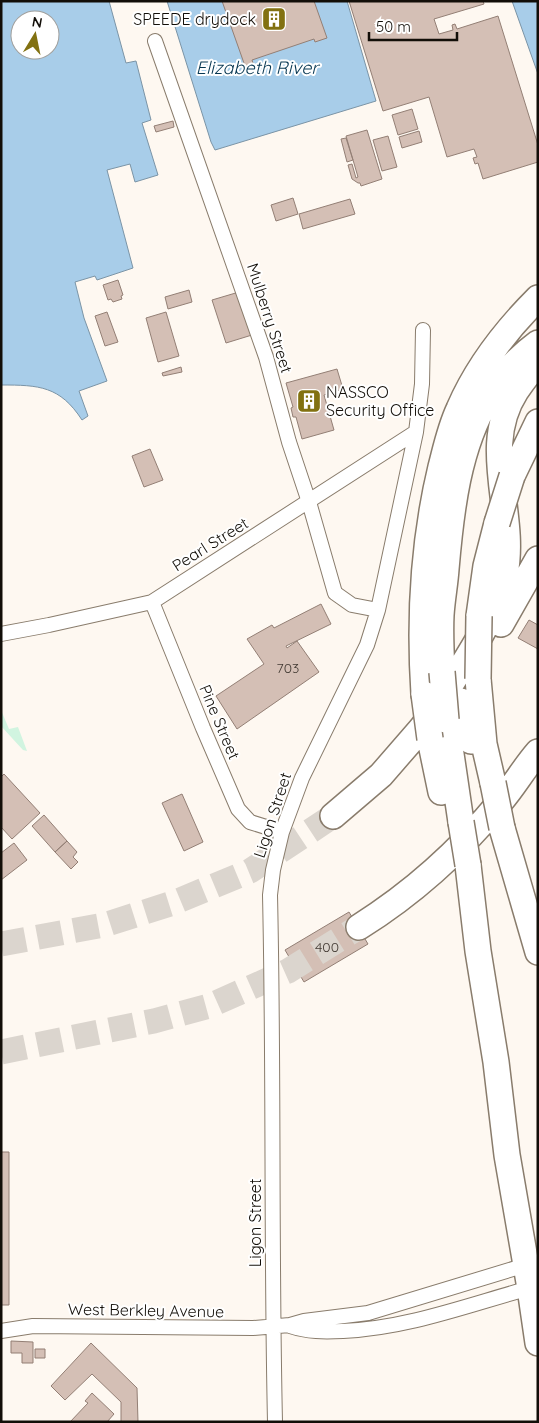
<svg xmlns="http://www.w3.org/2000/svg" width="539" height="1423" viewBox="0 0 539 1423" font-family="Quicksand,sans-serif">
<rect width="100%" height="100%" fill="#fef8f1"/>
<path fill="#d1f4e0" d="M1 710 9 729 18 727 27 751 23 750 1 726Z"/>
<path fill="#a8cde9" stroke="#7b94a6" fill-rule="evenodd" d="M1 1H109L126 63 136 61 151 120 142 123 158 175 135 182 130 164 107 170 133 268 97 280 95 276 75 282 84 318 107 381 79 391 88 416 82 420C60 386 39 385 1 385ZM20 20H50V50H20Z
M167 1H347L376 101 215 150 211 142Z
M512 1H538V74Z"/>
<path fill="#d4bfb5" stroke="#937f75" d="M222 1H314L327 38 315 42 314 39 252 60 253 63 245 66Z
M349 1H483L484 4 434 19 439 34 453 30 452 25 455 24 457 29 498 16 538 145V162L483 179 478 163 475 164 473 158 477 157 474 149 447 157 429 97 383 111Z
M412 109 418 129 398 135 392 115Z
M173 121 174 127 156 132 154 126Z
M367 130 382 179 361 186 360 183H358L352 179 348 165 352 164 356 178 358 177 346 136Z
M419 131 422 142 402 148 399 137Z
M388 136 397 167 382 171 373 140Z
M346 138 353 160 347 162 341 139Z
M293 198 298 214 276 221 271 205Z
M350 199 355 214 303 229 299 214Z
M118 280 123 295 121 296 122 299 113 302 111 299 108 300 103 285Z
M189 290 192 302 168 309 165 297Z
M239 292 252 335 226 343 212 300Z
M107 312 118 342 105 346 95 316Z
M166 312 179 356 158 362 146 318Z
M181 367 182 372 163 376 162 373Z
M337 369 343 389 324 395 334 430 302 439 296 417H293L291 408 293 407 286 383Z
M150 449 163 480 144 487 132 456Z
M321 604 331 624 286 646 287 648 297 641 319 672 237 729 216 696 264 664 247 639 272 625 274 628Z
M529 620 538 625V649L518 638Z
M4 774 40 813 12 839 1 827V777Z
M182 794 203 842 184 851 162 803Z
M44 815 67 841 55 852 32 826Z
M67 841 77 852 73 857 78 862 71 869 55 852Z
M14 843 27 860 1 880V853Z
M349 912 368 944 304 982 285 950Z
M1 1152H9V1305H1Z
M11 1341 33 1342V1363H22V1353H11Z
M91 1343 137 1388 138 1422H121V1402L92 1374 65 1400 51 1386Z
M35 1349H45V1358H35Z
M92 1393 114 1414 107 1422H70L88 1403 85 1401Z"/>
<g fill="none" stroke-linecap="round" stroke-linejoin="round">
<path stroke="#dbd5ce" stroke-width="25" stroke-dasharray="25 12" stroke-linecap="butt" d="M1 944 104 925 173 903 250 871 333 816
M1 1052 154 1021 209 1006 288 971 359 927"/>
<defs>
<path id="street" d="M155 41 266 357 289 442 309 502 335 593 352 605 378 610
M152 602 203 728 238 809 250 822 282 832
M1 634 49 625 152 602 416 432
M290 1326C308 1332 324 1332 343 1331 408 1328 468 1305 530 1288
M1 1331 33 1326 253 1328 290 1325 304 1321 368 1313 526 1265
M275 1422C271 1246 274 1071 270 895L273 870 282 832 302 778 367 645 378 610 416 432 422 384 423 330"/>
<path id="highway" d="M512 476 538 422
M479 616 486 566 497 523
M501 624 538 559
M442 672C441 653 440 634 441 615 442 599 445 584 446 569 451 510 458 447 489 396 502 374 518 358 538 343
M478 679 484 744 493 783
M424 694C419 618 423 542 441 467 446 448 450 428 459 409 477 367 505 331 538 298
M461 701 471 741
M438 705C461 666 497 618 505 574 517 512 479 448 516 391 522 382 529 372 538 364
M446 720 461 822
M430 739 441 792
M333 816 381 775 421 729 437 708
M502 828 538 952
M468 865 478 951 496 1062 507 1155 530 1288 538 1343
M359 927C415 892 459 852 501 801 514 786 524 768 538 752"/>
</defs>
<use href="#street" stroke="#897c6c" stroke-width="16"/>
<use href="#highway" stroke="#897c6c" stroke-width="28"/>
<use href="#street" stroke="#fff" stroke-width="14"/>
<use href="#highway" stroke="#fff" stroke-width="25"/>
<defs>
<path id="highway-bridge" d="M497 523 512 476
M442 672 446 720
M478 679 479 616
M424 694 430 739
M493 783 502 828
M461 822 468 865"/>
</defs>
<use href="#highway-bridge" stroke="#897c6c" stroke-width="28" stroke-linecap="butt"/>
<use href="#highway-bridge" stroke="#fff" stroke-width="25"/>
</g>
<defs>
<symbol id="building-square" viewBox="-11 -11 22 22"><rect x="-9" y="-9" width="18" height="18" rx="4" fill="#827111" stroke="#fff"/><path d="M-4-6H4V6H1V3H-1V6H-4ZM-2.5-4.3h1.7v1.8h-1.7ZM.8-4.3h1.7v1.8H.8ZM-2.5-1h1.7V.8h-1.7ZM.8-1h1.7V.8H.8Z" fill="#fff"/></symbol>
</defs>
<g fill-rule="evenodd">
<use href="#building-square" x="260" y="5" width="28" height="28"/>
<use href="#building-square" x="295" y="387" width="28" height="28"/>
</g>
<g text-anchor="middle" stroke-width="4" stroke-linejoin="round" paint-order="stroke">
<g font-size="14" fill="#423a33">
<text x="288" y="673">703</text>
<text x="327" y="952">400</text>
</g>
<g font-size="16" fill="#120e08" stroke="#fff" text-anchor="end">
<text x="256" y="25">SPEEDE drydock</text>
<text x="326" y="398" text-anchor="start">NASSCO<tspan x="326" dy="18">Security Office</tspan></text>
</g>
<g font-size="16" fill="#120e08" stroke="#fff">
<text transform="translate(270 318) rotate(72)" y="6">Mulberry Street</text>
<text transform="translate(210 544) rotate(-32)" y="6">Pearl Street</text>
<text transform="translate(220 722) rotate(67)" y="6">Pine Street</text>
<text transform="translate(272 815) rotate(-72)" y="6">Ligon Street</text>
<text transform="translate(255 1223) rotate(-90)" y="6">Ligon Street</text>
<text transform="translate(146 1310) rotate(1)" y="6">West Berkley Avenue</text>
</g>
<g font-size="18" font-style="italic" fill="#063651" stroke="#fff">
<text x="257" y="74">Elizabeth River</text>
</g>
</g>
<rect width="539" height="1423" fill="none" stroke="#120e08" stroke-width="5"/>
<g transform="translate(35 35) rotate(10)"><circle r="24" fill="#ffffff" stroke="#a09f9c"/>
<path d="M0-4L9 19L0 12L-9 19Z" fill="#827111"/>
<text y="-8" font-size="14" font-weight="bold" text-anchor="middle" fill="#120e08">N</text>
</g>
<path d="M369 32v8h88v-8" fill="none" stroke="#120e08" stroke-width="2.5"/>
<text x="376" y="32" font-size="15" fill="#120e08" stroke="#ffffff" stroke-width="4" paint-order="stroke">50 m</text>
</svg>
